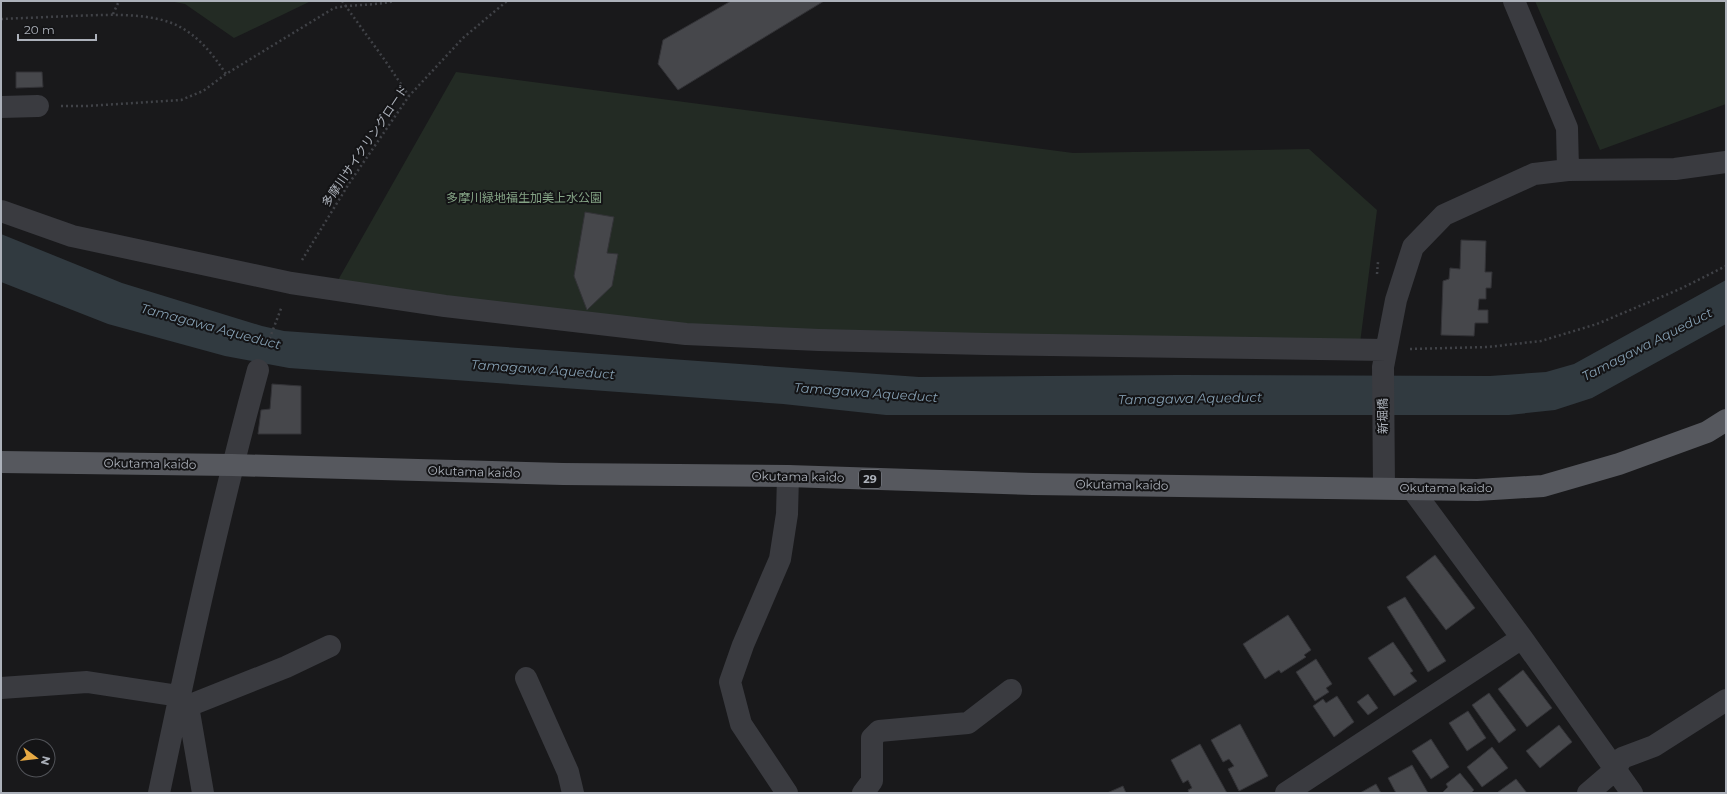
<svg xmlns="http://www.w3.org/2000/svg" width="1727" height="794" viewBox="0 0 1727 794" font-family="Montserrat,'Noto Sans JP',sans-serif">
<rect width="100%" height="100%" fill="#19191b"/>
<path fill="#232b24" d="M169 1H311L234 38 185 4Z
M1535 1H1726V104L1600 150Z
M456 72 1073 153 1309 149 1377 210 1359 351 819 340 333 289Z"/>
<path fill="#313a40" d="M1 234 122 283 262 326 284 331 919 377 1178 375 1490 376 1546 372 1574 364 1726 280V324L1592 398 1555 410 1509 415H886L783 404 289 368 225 356 108 324 1 282Z"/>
<path fill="#46474b" stroke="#333337" d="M731 1H824L678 90 658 64 663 40Z
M16 72H42L43 87 16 88Z
M585 212 614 217 607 253 618 254 612 286 587 310 574 276Z
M1461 240 1486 241 1485 272H1492L1491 288H1486V299H1479L1478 310H1488V323H1475L1474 336 1441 335 1443 281 1449 279 1450 268 1460 269Z
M272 384 301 386V434H258L261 410 270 409Z
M1435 555 1475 608 1446 630 1406 577Z
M1405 597 1446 661 1428 672 1387 607Z
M1288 615 1311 650 1304 655 1306 657 1281 673 1279 670 1265 679 1243 644Z
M1393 642 1413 671 1410 673 1417 681 1394 696 1368 658Z
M1316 659 1332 684 1326 688 1329 692 1315 701 1296 672Z
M1523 670 1552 708 1527 727 1498 689Z
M1489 693 1516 730 1499 743 1472 705Z
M1368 694 1378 708 1368 715 1357 702Z
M1337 696 1354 722 1334 737 1313 706 1323 699 1326 703Z
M1468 711 1486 738 1467 751 1449 723Z
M1240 724 1268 776 1239 791 1228 769 1234 766 1229 759 1223 762 1211 740Z
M1559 725 1572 742 1540 768 1526 751Z
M1431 739 1449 767 1431 779 1412 751Z
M1200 744 1227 793H1189L1188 790 1192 788 1188 780 1183 783 1171 760Z
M1492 747 1508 768 1482 787 1467 767Z
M1412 765 1428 793H1396L1388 778Z
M1460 773 1474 790 1471 793H1442L1448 787 1446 784Z
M1516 779 1527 793H1498V792Z
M1376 784 1381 793H1360Z
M1123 786 1126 793H1107Z"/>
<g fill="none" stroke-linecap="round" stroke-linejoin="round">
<path stroke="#404247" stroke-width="2.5" stroke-dasharray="2 3" stroke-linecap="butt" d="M342 1 384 59 409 96
M113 14 119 1
M1 19C24 18 48 17 71 16 104 15 153 11 182 28 201 39 214 56 226 74L334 8C354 4 374 6 394 1
M61 106H87L181 100 203 91 226 74
M302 260 350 182 409 96 463 38 507 1
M1377 274 1378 262
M266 348 282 306
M1410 349 1488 347 1541 341 1597 324 1680 289 1726 266"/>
<path stroke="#3a3b40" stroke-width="22" d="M1514 1 1567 128 1568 170
M1 107 38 106
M1 211 72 236 291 283 445 306 686 334 819 340 986 344 1386 350
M1384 488 1383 367 1396 300 1413 247 1444 215 1534 174 1568 170 1675 169 1726 162
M1412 489 1522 638 1632 793
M526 678 568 772 573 793
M1 688 87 682 179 696 188 706 203 793
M188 706 286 667 330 646
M159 793C189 651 220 509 258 370
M787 793 741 724 730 682 743 645 780 559 787 514 788 476
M863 793 872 781V738L879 731 968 723 1011 690
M1286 793 1522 638
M1588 793 1615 770 1622 758 1654 746 1726 700"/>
<path stroke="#56585e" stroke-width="22" d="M1 462 232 465 563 474 788 476 1033 484 1477 490 1543 486 1619 464 1707 432 1726 420"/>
</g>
<g text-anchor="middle" stroke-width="4" stroke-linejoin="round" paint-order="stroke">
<rect fill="#141416" stroke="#7e8289" stroke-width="1" x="859" y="470" width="22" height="18" rx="3"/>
<g font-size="11" font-weight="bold" fill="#acb1ba">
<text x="870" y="483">29</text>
</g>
<g font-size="12" fill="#acb1ba" stroke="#141416">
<text transform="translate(365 146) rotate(-56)" y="4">多摩川サイクリングロード</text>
<text transform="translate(1383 416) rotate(-90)" y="4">新堀橋</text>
<text transform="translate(150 464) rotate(1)" y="4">Okutama kaido</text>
<text transform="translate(474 472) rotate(2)" y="4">Okutama kaido</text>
<text transform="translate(798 477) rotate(1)" y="4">Okutama kaido</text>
<text transform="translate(1122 485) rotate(1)" y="4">Okutama kaido</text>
<text x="1446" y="492">Okutama kaido</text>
</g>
<g font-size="12" fill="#84a385" stroke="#141416">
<text x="524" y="202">多摩川緑地福生加美上水公園</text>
</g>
<g font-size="13" font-style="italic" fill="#859fb2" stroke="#141416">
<text transform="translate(211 326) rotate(15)" y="5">Tamagawa Aqueduct</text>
<text transform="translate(1647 344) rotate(-27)" y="5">Tamagawa Aqueduct</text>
<text transform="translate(543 369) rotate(4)" y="5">Tamagawa Aqueduct</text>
<text transform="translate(866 392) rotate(4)" y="5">Tamagawa Aqueduct</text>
<text transform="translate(1190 398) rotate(-1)" y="5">Tamagawa Aqueduct</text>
</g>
</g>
<rect width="1727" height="794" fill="none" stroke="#acb1ba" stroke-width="4"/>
<g transform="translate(36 758) rotate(105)"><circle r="19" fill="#141416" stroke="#515358"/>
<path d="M0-3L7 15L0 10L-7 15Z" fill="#e8aa44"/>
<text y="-6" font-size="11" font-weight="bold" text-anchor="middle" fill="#acb1ba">N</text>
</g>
<path d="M18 34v6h78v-6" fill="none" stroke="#acb1ba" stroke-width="2"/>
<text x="24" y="34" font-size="12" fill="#acb1ba" stroke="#141416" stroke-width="3" paint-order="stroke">20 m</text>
</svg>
